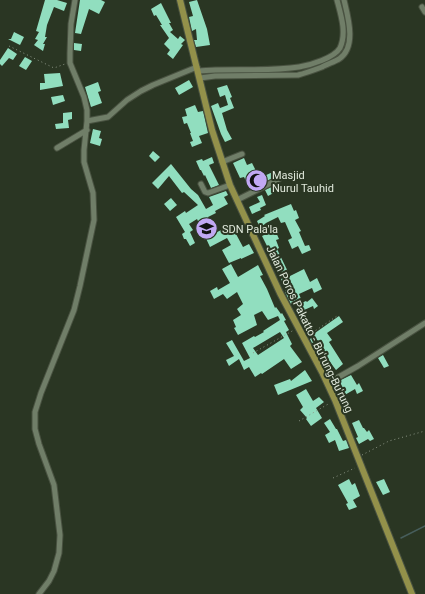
<svg xmlns="http://www.w3.org/2000/svg" width="425" height="594" viewBox="0 0 425 594" font-family="Roboto,sans-serif">
<rect width="100%" height="100%" fill="#2a3623"/>
<g fill="none" stroke-linecap="round" stroke-linejoin="round">
<path stroke="#475e5c" stroke-width="1.5" d="M401 538 425 526"/>
</g>
<path fill="#91debf" fill-rule="evenodd" d="M45 0H57L67 3 64 11 54 7 47 25 45 37H47L43 44H45L43 51 34 45 38 40 35 39 39 32 36 31Z
M80 0H101L105 2 99 14 89 9 81 34 75 33Z
M197 0 207 29 210 45 196 47 194 40H197L196 29 192 31 189 17 193 16 189 2Z
M161 3 171 23H169L173 30 170 32 178 39 180 36 185 40 181 44 183 45 173 59 167 54 170 50 164 44 169 38 160 25H162L156 15 154 16 151 9Z
M14 32 24 37 20 45 8 39H11Z
M74 43 82 44 81 51 74 50Z
M8 48 17 54 13 60 9 58 2 66 0 64V60Z
M25 57 32 61 26 70 19 66Z
M60 73 63 86 40 90V83H45L44 74Z
M189 80 193 87 179 95 175 88Z
M98 82 101 91 98 92 102 103 91 107 85 87Z
M227 85 232 97 230 98 234 108 222 113 227 130 232 139 225 142 221 134 211 106 218 103 220 108 228 105 225 95 220 97 217 88Z
M63 95 65 101 53 105 51 97Z
M195 105 198 112 203 111 208 133 199 136 202 143 192 147 190 142 193 141 190 133H191L187 123 184 124 182 117 187 116 185 109Z
M72 112V119L68 120 69 128 56 129 55 124 63 123V113Z
M93 129 101 131 99 138 102 139 100 146 90 143Z
M153 151 160 157 155 162 149 156Z
M212 157 214 163 209 165 219 185 211 188 205 175 204 176 201 170H200L196 161 202 159 203 161Z
M244 158 247 165 252 163 257 173 262 171 264 176 275 171 277 176 250 189 244 177 240 178 233 163Z
M171 164 191 189 198 195 206 209 213 205 209 197 226 191 228 195 224 197 228 204 215 211 216 213 208 217 215 233 234 224 238 233 236 234 243 247 249 244 254 253 241 259V258L229 263 222 250 231 245 227 238 210 247 197 219 189 224 193 230 190 232 195 243 190 246 186 239H184L182 234 185 232 176 217 185 211 186 213 198 205 184 192 182 193 169 176 158 189 152 183Z
M278 184 281 189 268 196 265 190Z
M262 195 266 205 260 208 261 210 252 214 249 207 260 202 257 197Z
M171 198 177 205 170 211 164 204Z
M291 204 294 211 296 210 299 218 295 220 301 231 299 232 305 246 309 245 311 250 302 254 298 246 292 249 288 240 292 238 285 222 281 223 278 217 266 223 260 228 257 221 265 216 264 215Z
M275 230 279 239 276 240 279 248 277 249 290 276 304 269 310 282 317 278 322 289 314 293 312 288 299 294 301 299 291 304 285 292H286L281 279 284 278 275 260H274L262 236Z
M231 264 238 277 258 265 263 275 260 276 267 289 275 308 276 307 281 314 282 313 286 320 284 321 289 330 286 332 292 344 290 346 302 362 291 369 284 359 262 374 261 373 255 377 249 367 244 370 239 359 229 366 226 360 234 356 226 343 232 340 244 361 250 358 242 343 254 336 255 337 264 332 263 331 280 320 278 316 268 320 262 311 254 315 257 325 238 335 234 328 236 327 233 320 241 315 237 309 243 304 237 292 227 299 223 294 214 299 210 291 217 287 218 290 230 283 222 269ZM280 332 284 338 258 355 253 348Z
M312 298 318 306 314 309 313 306 302 311 299 304 306 301 307 302Z
M339 316 343 322 327 333 332 340 329 342 343 364 336 370 327 358 325 359 321 353 325 350 318 340 312 343 310 339 313 337 307 329 310 327 315 333Z
M383 355 389 366 384 368 378 358Z
M305 370 312 381 278 395 274 385 290 379 291 381Z
M351 375 357 385 359 383 363 391 357 394 355 389 343 396 339 390 343 388 339 381Z
M306 389 313 401 319 397 324 402 316 408 322 418 311 426 306 419 307 418 300 410 303 407 296 395Z
M330 419 336 429H337L343 441 346 440 349 448 339 451 335 440 329 443 325 435 330 432 324 423Z
M359 420 363 428H364L367 432 369 430 374 439 370 441 368 439 359 444 356 438 358 437 352 423Z
M349 479 352 485 355 483 360 496 353 500 357 507 349 510 346 504 348 503 338 485Z
M384 479 390 492 383 495 376 482Z"/>
<g fill="none" stroke-linecap="round" stroke-linejoin="round">
<defs>
<path id="minor" d="M422 7 425 12
M198 71C232 68 266 72 299 67 311 65 334 58 340 48 347 33 341 15 337 0
M200 78 215 76 298 75C306 73 314 70 322 67 327 64 334 62 339 59 357 47 348 17 344 0
M87 121 108 117 127 100 141 91 153 85 197 67
M57 148 87 130
M222 162 242 154
M201 184 205 192 208 193 230 185
M237 200 279 179
M328 383 358 366 425 323
M39 594 49 581 54 571 59 553 60 535 54 485 39 444 35 429V412L41 393 74 310 80 286 94 220 93 193 84 162V150L87 121V110L84 97 70 63V53L71 24 75 0"/>
<path id="major" d="M180 0 212 130 230 185 280 293 322 372 335 400 412 594"/>
</defs>
<use href="#minor" stroke="#495241" stroke-width="7"/>
<use href="#major" stroke="#495241" stroke-width="8"/>
<path stroke="#8b9585" stroke-width="1" stroke-dasharray="1 3" stroke-linecap="butt" d="M9 46 54 68 65 64
M309 335 337 316
M253 353 294 330
M299 421 330 403
M362 455 389 441 425 431
M333 478 355 468"/>
<use href="#minor" stroke="#707e68" stroke-width="5"/>
<use href="#major" stroke="#93914a" stroke-width="6"/>
</g>
<defs>
<symbol id="mosque-disc" viewBox="-11 -11 22 22"><circle r="9.5" fill="#c1a8f3" stroke="#2a3623"/><path d="M3.5-4.9A6 6 0 1 0 3.5 4.9A5 5 0 1 1 3.5-4.9Z" fill="#111"/></symbol>
<symbol id="school-disc" viewBox="-11 -11 22 22"><circle r="9.5" fill="#c1a8f3" stroke="#2a3623"/><path d="M0-5L7-2L0 1L-7-2ZM-4 1L0 2.5L4 1V4Q0 6-4 4Z" fill="#111"/></symbol>
</defs>
<g fill-rule="evenodd">
<use href="#mosque-disc" x="244" y="168" width="25" height="25"/>
<use href="#school-disc" x="194" y="216" width="25" height="25"/>
</g>
<g text-anchor="middle" stroke-width="4" stroke-linejoin="round" paint-order="stroke">
<g font-size="11" fill="#e1e9dc" stroke="#2a3623" text-anchor="start">
<text x="272" y="179">Masjid<tspan x="272" dy="13">Nurul Tauhid</tspan></text>
<text x="222" y="233">SDN Pala'la</text>
</g>
<g font-size="11" fill="#e1e9dc" stroke="#2a3623">
<text transform="translate(310 329) rotate(64)" y="4">Jalan Poros Pakatto - Bu'rung-Bu'rung</text>
</g>
</g>
</svg>
